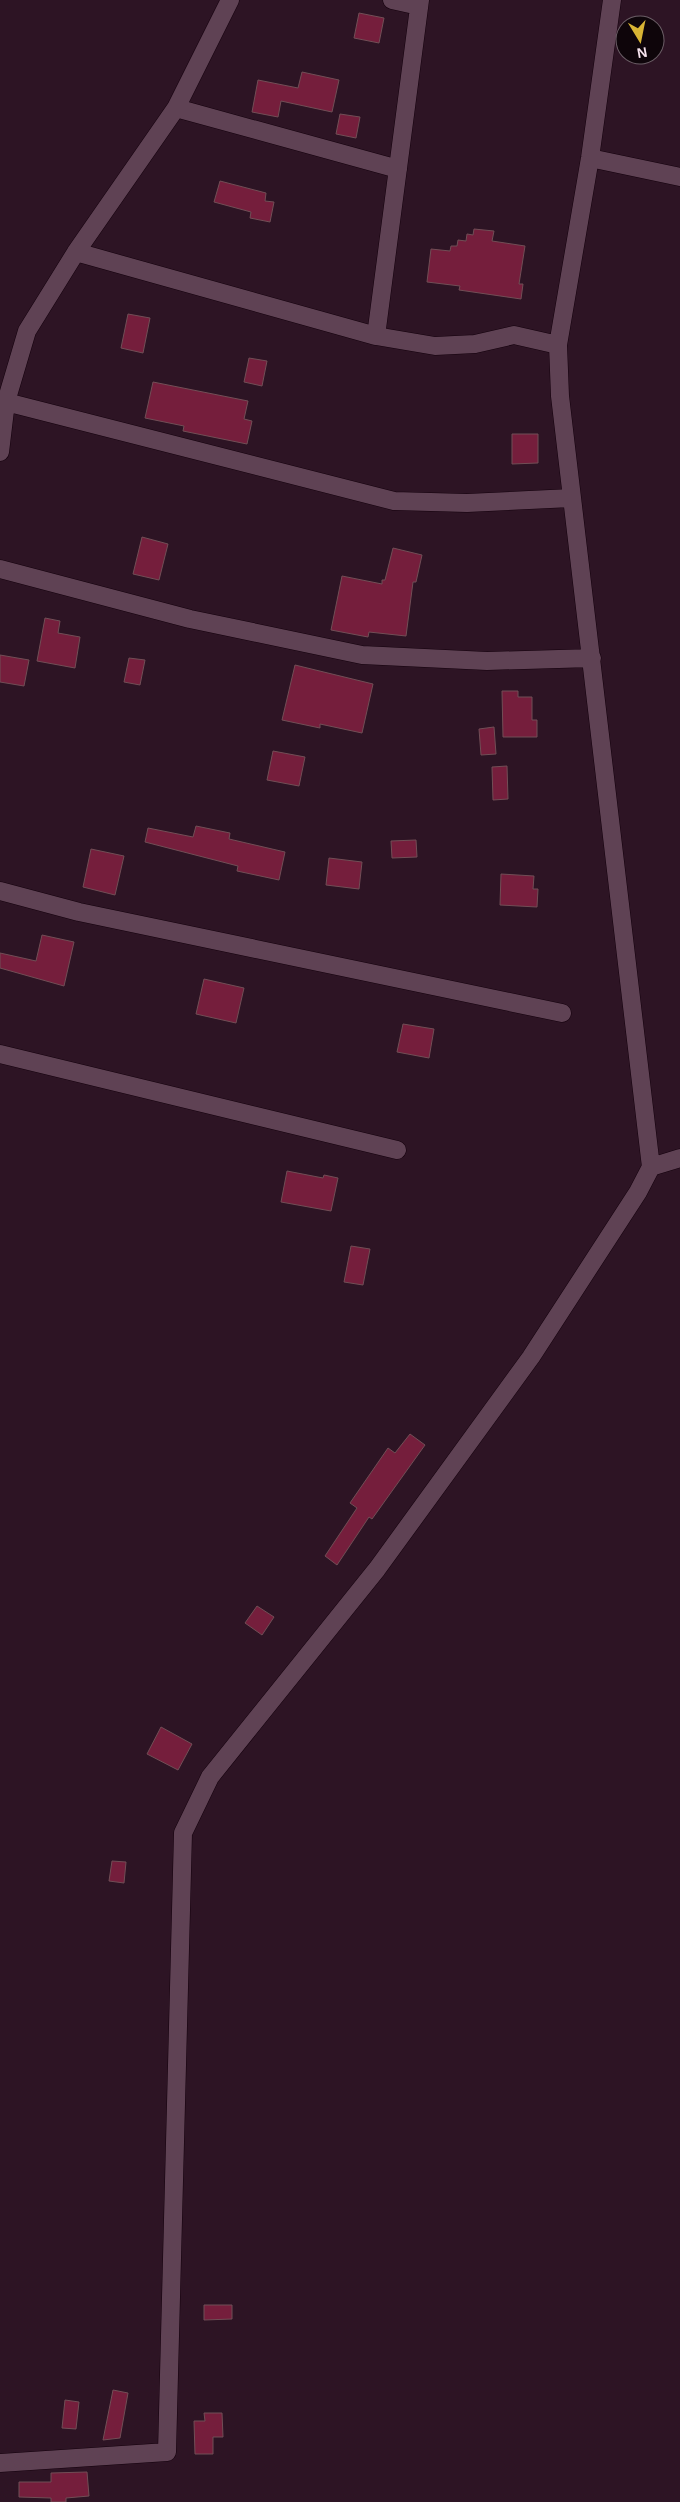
<svg xmlns="http://www.w3.org/2000/svg" width="680" height="2502" viewBox="0 0 680 2502" font-family="Arial,sans-serif">
<rect width="100%" height="100%" fill="#2d1424"/>
<path fill="#751e3c" stroke="#714e56" d="M359 13 384 18 379 43 354 38Z
M302 72 339 80 332 112 281 101 278 117 252 112 258 80 298 88Z
M340 114 360 117 356 138 336 134Z
M220 181 266 193 265 201 274 202 270 222 250 218 251 212 214 202Z
M474 229 494 231 492 241 525 246 519 284H523L521 299 459 290 460 286 427 282 431 249 450 251 451 246H457L458 240 466 241 467 234 473 235Z
M128 314 150 318 143 353 121 348Z
M249 358 267 361 262 386 244 382Z
M153 382 248 401 244 419 252 421 247 444 183 431 184 426 145 418Z
M512 434H538V463L512 464Z
M142 537 168 544 159 580 133 574Z
M393 548 422 555 416 582H413L406 636 369 632 368 637 331 630 342 576 382 584V580H385Z
M45 618 60 621 58 633 80 637 75 668 37 661Z
M0 655 29 660 24 686 0 682Z
M129 658 145 660 140 685 124 682Z
M295 665 373 684 362 733 320 724V728L282 720Z
M502 691H518V697H532V720H537V737H503Z
M494 727 496 754 481 755 479 729Z
M273 751 305 757 299 786 267 780Z
M507 766 508 799 493 800 492 767Z
M196 826 230 833 229 839 285 852 279 880 237 871 238 866 145 842 148 828 193 837Z
M416 840 417 857 392 858 391 841Z
M91 849 124 856 115 895 83 887Z
M329 858 362 862 359 889 326 885Z
M501 874 534 876 533 889H538L537 907 500 905Z
M42 935 74 942 64 986 0 968V953L36 961Z
M204 979 244 988 236 1023 196 1014Z
M403 1024 434 1029 429 1058 397 1052Z
M287 1171 323 1178 324 1175 338 1178 331 1211 281 1202Z
M351 1246 370 1249 363 1285 344 1282Z
M410 1434 425 1445 372 1519 369 1517 337 1565 325 1556 357 1508 350 1503 388 1448 395 1453Z
M257 1606 274 1617 262 1635 245 1623Z
M161 1727 192 1744 178 1770 147 1754Z
M112 1861 126 1862 124 1883 109 1881Z
M204 2305H232V2319L204 2320Z
M113 2390 128 2393 120 2438 103 2440Z
M65 2400 79 2402 76 2429 62 2428Z
M204 2413H222L223 2437H213V2454H195L194 2421H205Z
M87 2472 89 2496 66 2498V2502H51V2498L19 2497V2482H51V2473Z"/>
<g fill="none" stroke-linecap="round" stroke-linejoin="round">
<defs>
<path id="street" d="M392 0 419 6
M176 108 398 169
M590 158 680 177
M76 252 376 336 435 346 475 344 514 335 558 345
M376 336 420 0
M6 402 394 501 467 503 571 498
M0 452 6 402 27 331 76 252 176 108 230 0
M0 569 190 619 362 655 487 661 592 658
M0 891 79 912 562 1013
M0 1054 397 1150
M651 1167 680 1158
M0 2463 167 2452 183 1833 210 1777 377 1569 531 1357 638 1192 651 1167 560 396 558 345 590 158 612 0"/>
</defs>
<use href="#street" stroke="#14010d" stroke-width="19"/>
<use href="#street" stroke="#5f4254" stroke-width="18"/>
</g>
<g transform="translate(640 40) rotate(170)"><circle r="24" fill="#0e050a" stroke="#6b5e66"/>
<path d="M0-4L9 19L0 12L-9 19Z" fill="#d8b434"/>
<text y="-8" font-size="14" font-weight="bold" text-anchor="middle" fill="#f7e4ef">N</text>
</g>
</svg>
